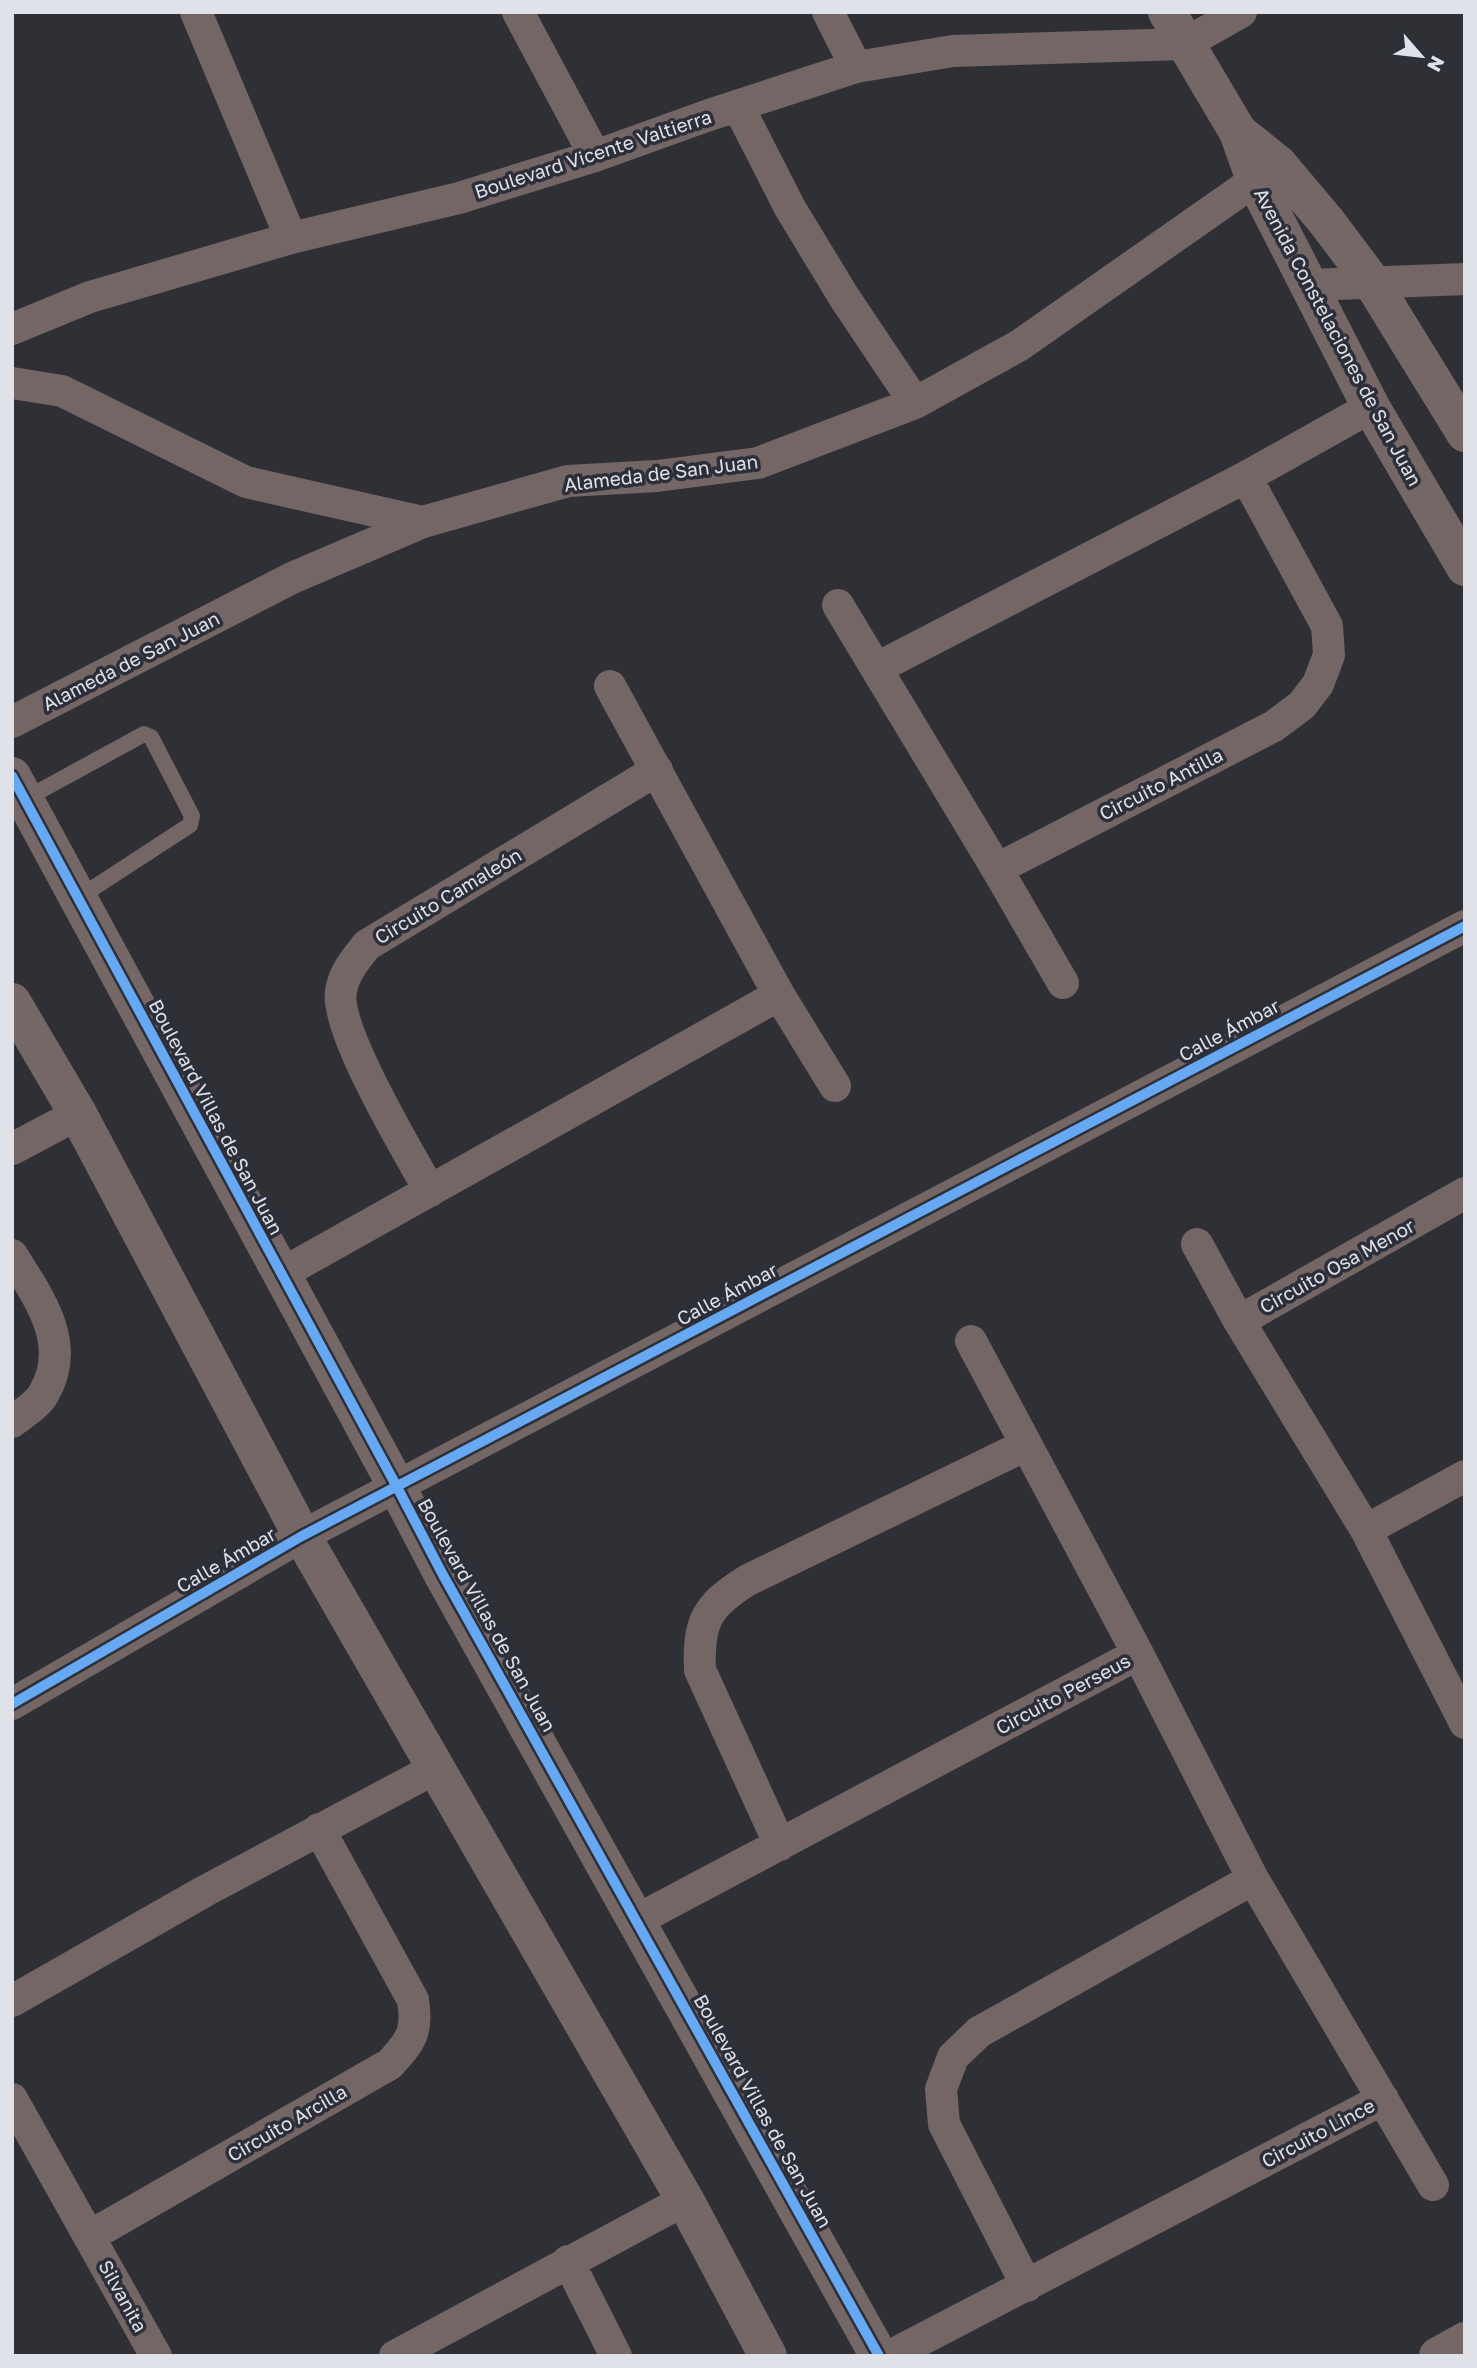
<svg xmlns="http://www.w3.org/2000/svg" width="1477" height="2368" viewBox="0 0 1477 2368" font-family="'Golos Text',sans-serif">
<rect width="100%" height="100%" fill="#2f3036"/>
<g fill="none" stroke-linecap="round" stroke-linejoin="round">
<path stroke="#736665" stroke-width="16" d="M25 799 144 734 151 737 192 816 190 825 78 898"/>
<path stroke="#736665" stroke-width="32" d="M196 12 291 238
M518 12 595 156
M828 12 856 67
M738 106 790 208 844 297 915 403
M1310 285 1465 279
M12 329 90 297 291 238 459 198 595 156 709 115 856 67 953 51 1184 44 1241 12
M12 383 62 391 246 482 423 522
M838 605 997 869 1063 983
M877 668 1246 477 1371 407
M610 686 779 995 835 1086
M12 722 292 578 423 522 568 481 657 476 758 463 915 403 1020 345 1274 167
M997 869 1274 726 1302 705 1318 684 1329 655 1327 626 1246 477
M12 1149 78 1114
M430 1191C409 1153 334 1029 341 991 344 972 356 959 367 945L657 770
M1197 1244 1239 1321 1366 1530 1465 1723
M12 1255C38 1297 73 1343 44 1393 38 1405 22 1414 12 1422
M281 1274 779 995
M1239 1321 1465 1193
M971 1341 1138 1654 1253 1879 1433 2185
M1366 1530 1465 1476
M12 1704 302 1536 1465 926
M780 1845 700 1670C698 1622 706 1606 748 1580L1026 1445
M637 1920 1138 1654
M12 2001 205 1891 436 1768
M12 2099 156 2356
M90 2236 390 2064C411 2041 418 2032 413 2000L319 1829
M568 2261 616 2356
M1027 2286 944 2124 941 2089 953 2057 979 2032 1253 1879
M395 2356 685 2200
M890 2356 1383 2099"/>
<path stroke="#766767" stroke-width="38" d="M1167 12 1238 132 1255 180 1371 407 1465 567
M1238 132 1278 164 1326 221 1372 282 1465 433
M12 776 397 1487 443 1575 879 2356
M12 1002 78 1114 302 1536 685 2200 768 2356
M1438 2356 1465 2341"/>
<defs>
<path id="cycleway" d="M12 776 397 1487 443 1575 879 2356
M12 1704 302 1536 1465 926"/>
</defs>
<use href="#cycleway" stroke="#2c2f39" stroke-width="15"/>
<use href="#cycleway" stroke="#66a8f1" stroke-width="10"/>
</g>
<g text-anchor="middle" stroke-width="7" stroke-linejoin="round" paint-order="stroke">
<g font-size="19" fill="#e0e2e9" stroke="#2c2f39">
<text transform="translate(593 154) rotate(-18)" y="7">Boulevard Vicente Valtierra</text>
<text transform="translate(1338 337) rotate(62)" y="7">Avenida Constelaciones de San Juan</text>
<text transform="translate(661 473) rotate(-7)" y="7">Alameda de San Juan</text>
<text transform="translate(131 661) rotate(-27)" y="7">Alameda de San Juan</text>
<text transform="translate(1161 784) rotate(-27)" y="7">Circuito Antilla</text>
<text transform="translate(448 896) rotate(-31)" y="7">Circuito Camaleón</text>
<text transform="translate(1229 1030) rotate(-28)" y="7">Calle Ámbar</text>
<text transform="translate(216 1117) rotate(62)" y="7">Boulevard Villas de San Juan</text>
<text transform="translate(1337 1266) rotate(-29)" y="7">Circuito Osa Menor</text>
<text transform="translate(727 1294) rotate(-28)" y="7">Calle Ámbar</text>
<text transform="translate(226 1560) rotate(-30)" y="7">Calle Ámbar</text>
<text transform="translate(487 1615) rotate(61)" y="7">Boulevard Villas de San Juan</text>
<text transform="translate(1063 1694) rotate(-28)" y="7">Circuito Perseus</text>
<text transform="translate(763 2111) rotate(61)" y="7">Boulevard Villas de San Juan</text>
<text transform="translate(287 2123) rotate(-30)" y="7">Circuito Arcilla</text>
<text transform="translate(1318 2133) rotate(-28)" y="7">Circuito Lince</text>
<text transform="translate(123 2296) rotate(61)" y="7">Silvanita</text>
</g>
</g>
<rect width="1477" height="2368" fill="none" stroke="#e0e2e9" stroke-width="28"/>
<g transform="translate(1421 56) rotate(118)" stroke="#2c2f39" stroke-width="5" paint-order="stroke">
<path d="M0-5L12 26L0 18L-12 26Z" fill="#e0e2e9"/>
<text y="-10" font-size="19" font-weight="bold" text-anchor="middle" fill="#e0e2e9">N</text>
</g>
</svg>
